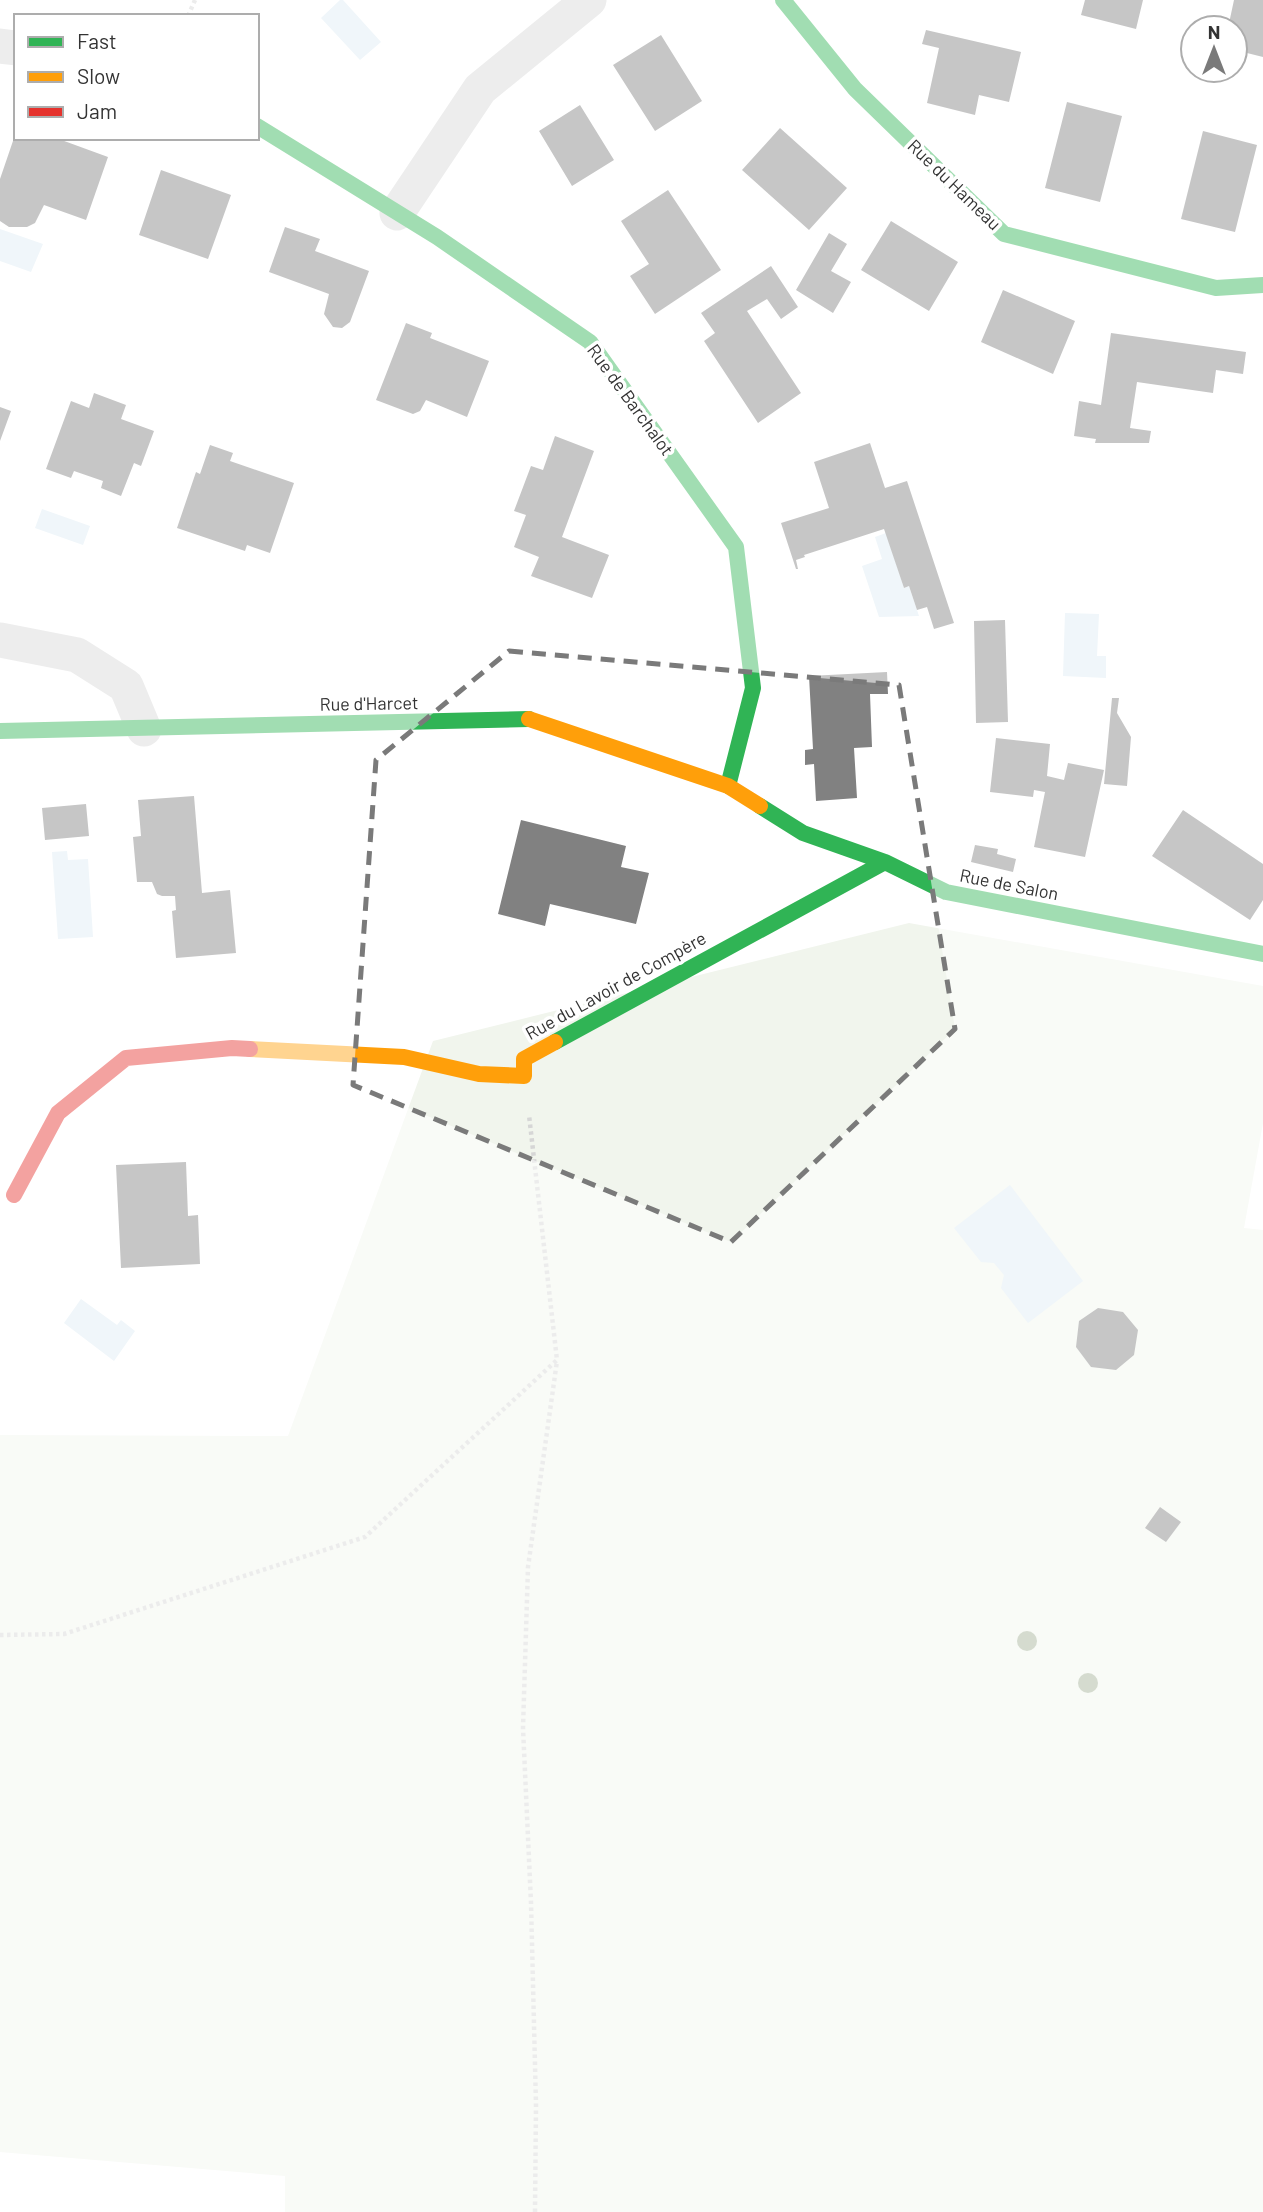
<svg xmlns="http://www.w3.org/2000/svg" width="1263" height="2212" viewBox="0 0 1263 2212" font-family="Barlow,sans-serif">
<rect width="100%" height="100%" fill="#fff"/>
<path fill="#f1f5ed" d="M909 923 1263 986V1123L1244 1228 1263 1230V2212H285V2176L0 2152V1435L288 1436 433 1041Z"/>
<path fill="#ddebf3" d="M340 0H343L381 42 360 60 321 18Z
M0 229 43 244 31 272 0 261Z
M42 509 90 526 83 545 35 528Z
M886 533 904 588 909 586 919 616 879 617 862 566 882 559 875 537Z
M1065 613 1099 614 1097 656H1106V678L1063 676Z
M67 851 68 860 88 859 93 937 58 939 52 852Z
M1010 1185 1083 1281 1028 1323 1001 1288 1004 1275 994 1263 981 1262 954 1228Z
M81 1299 117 1325 121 1320 135 1331 114 1361 64 1323Z"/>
<path fill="#818181" d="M1085 0H1143L1136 29 1081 15Z
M1234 0H1263V57L1235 50V28H1228Z
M926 30 1021 52 1009 102 979 95 975 115 927 103 939 48 922 44Z
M661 35 702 101 655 131 613 65Z
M1067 102 1122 116 1100 202 1045 188Z
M580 105 614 160 572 186 539 131Z
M780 128 847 188 809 230 742 170Z
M1203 131 1257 145 1235 232 1181 219Z
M14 138H56L108 157 86 220 44 205 35 223 27 227H9L0 221V179Z
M161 170 231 195 208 259 139 235Z
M668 190 721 270 655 314 630 276 649 264 621 221Z
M891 221 958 262 929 311 861 270Z
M285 227 320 239 315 251 369 271 350 322 342 328 333 327 324 314 329 294 269 272Z
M829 233 847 244 831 271 851 282 833 313 796 290Z
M771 266 798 307 781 319 767 299 747 311 801 393 758 423 704 341 715 333 701 313Z
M1003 290 1075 321 1053 374 981 342Z
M406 323 432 333 430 338 489 361 467 417 426 400 420 411 413 414 376 400Z
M1111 333 1246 352 1243 374 1216 370 1213 393 1137 382 1130 428 1151 431 1149 443H1095L1096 439 1074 436 1079 401 1101 405Z
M94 393 126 405 121 419 154 431 141 466 134 463 121 496 101 488 103 481 74 471 71 478 46 469 71 401 89 408Z
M0 407 11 411 0 441Z
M555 436 594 451 562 537 609 555 592 598 531 576 539 557 514 547 526 515 514 511 531 466 543 470Z
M870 443 885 488 907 481 954 623 934 629 927 607 917 610 909 586 904 588 884 529 804 555 805 557 796 560 798 569H796L781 523 829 508 814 462Z
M210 445 233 453 230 461 294 483 270 553 247 545 245 551 177 528 196 472 200 474Z
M1005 620 1008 722 976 723 974 621Z
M887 672 888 694H870L872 747 854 748 857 798 816 801 814 764 805 765V750L813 749 809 676Z
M1112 698H1119L1117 713 1131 737 1127 786 1104 784Z
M996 738 1050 744 1047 776 1064 780 1068 763 1104 770 1085 857 1034 847 1045 792 1034 790 1033 797 990 792Z
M194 796 202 893 230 890 236 953 176 958 172 911 176 910 175 896H162L157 894 152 882H137L133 837 141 836 138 800Z
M86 804 89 836 45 840 42 808Z
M1183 810 1263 864V900L1250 920 1152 856Z
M521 820 626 846 621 867 649 873 636 924 550 904 545 926 498 914Z
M975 845 998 849 997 854 1016 859 1013 872 971 862Z
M186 1162 188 1216 198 1215 200 1264 121 1268 116 1165Z
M1098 1308 1123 1312 1138 1330 1134 1355 1116 1370 1091 1367 1076 1347 1079 1321Z
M1160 1507 1181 1522 1166 1542 1145 1528Z"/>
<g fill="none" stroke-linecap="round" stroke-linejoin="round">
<path stroke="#d6d6d6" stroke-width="4.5" stroke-dasharray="3.5 3.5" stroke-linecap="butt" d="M188 16 195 0
M0 1635 64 1634 365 1537 557 1360 529 1115
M535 2212 536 2105 531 1903 523 1728 528 1567 557 1361"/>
<path stroke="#d7d7d7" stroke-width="35" d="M0 46 16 48
M397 213 480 89 589 0
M0 640 77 655 126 686 144 729"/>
<path stroke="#30b455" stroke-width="16" d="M783 0 855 89 1004 234 1216 288 1263 285
M257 126 437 237 590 342 736 547 753 688 728 786
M0 731 529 719
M760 806 803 833 885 862 946 892 1263 954
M555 1042 885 862"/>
<path stroke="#ff9f0a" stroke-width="16" d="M529 719 728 786 760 806
M250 1049 404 1057 479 1074 524 1076V1059L555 1042"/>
<path stroke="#e5322d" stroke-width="16" d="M14 1195 58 1113 126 1058 232 1048 250 1049"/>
</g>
<g fill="#a2b095">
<circle cx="1027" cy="1641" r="10"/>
<circle cx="1088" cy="1683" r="10"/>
</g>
<path d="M0 0H1263V2212H0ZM509 651 899 685 955 1029 731 1242 353 1085 376 760Z" fill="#fff" fill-opacity=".55" fill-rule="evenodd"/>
<path fill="none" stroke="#7a7a7a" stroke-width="5" stroke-dasharray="14 9" stroke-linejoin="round" d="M509 651 899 685 955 1029 731 1242 353 1085 376 760Z"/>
<g text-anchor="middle" stroke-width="7" stroke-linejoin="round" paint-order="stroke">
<g font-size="18" fill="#333" stroke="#fff">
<text transform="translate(954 185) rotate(44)" y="6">Rue du Hameau</text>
<text transform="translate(630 400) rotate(54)" y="6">Rue de Barchalot</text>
<text transform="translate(369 704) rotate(-1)" y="6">Rue d'Harcet</text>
<text transform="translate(1009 885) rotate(11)" y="6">Rue de Salon</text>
<text transform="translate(616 986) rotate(-29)" y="6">Rue du Lavoir de Compère</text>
</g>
</g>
<rect x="14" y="14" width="245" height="126" fill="#ffffff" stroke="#adadad" stroke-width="2"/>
<rect x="28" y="37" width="35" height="10" fill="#30b455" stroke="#adadad" stroke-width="2"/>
<text x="77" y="49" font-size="21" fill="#333333">Fast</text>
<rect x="28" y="72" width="35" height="10" fill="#ff9f0a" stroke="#adadad" stroke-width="2"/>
<text x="77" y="84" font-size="21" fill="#333333">Slow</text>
<rect x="28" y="107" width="35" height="10" fill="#e5322d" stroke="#adadad" stroke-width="2"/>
<text x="77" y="119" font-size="21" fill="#333333">Jam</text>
<g transform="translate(1214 49)"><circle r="33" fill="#ffffff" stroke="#adadad" stroke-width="2"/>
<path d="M0-5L12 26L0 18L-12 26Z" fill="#7a7a7a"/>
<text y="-10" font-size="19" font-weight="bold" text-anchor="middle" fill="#333333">N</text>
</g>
</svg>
